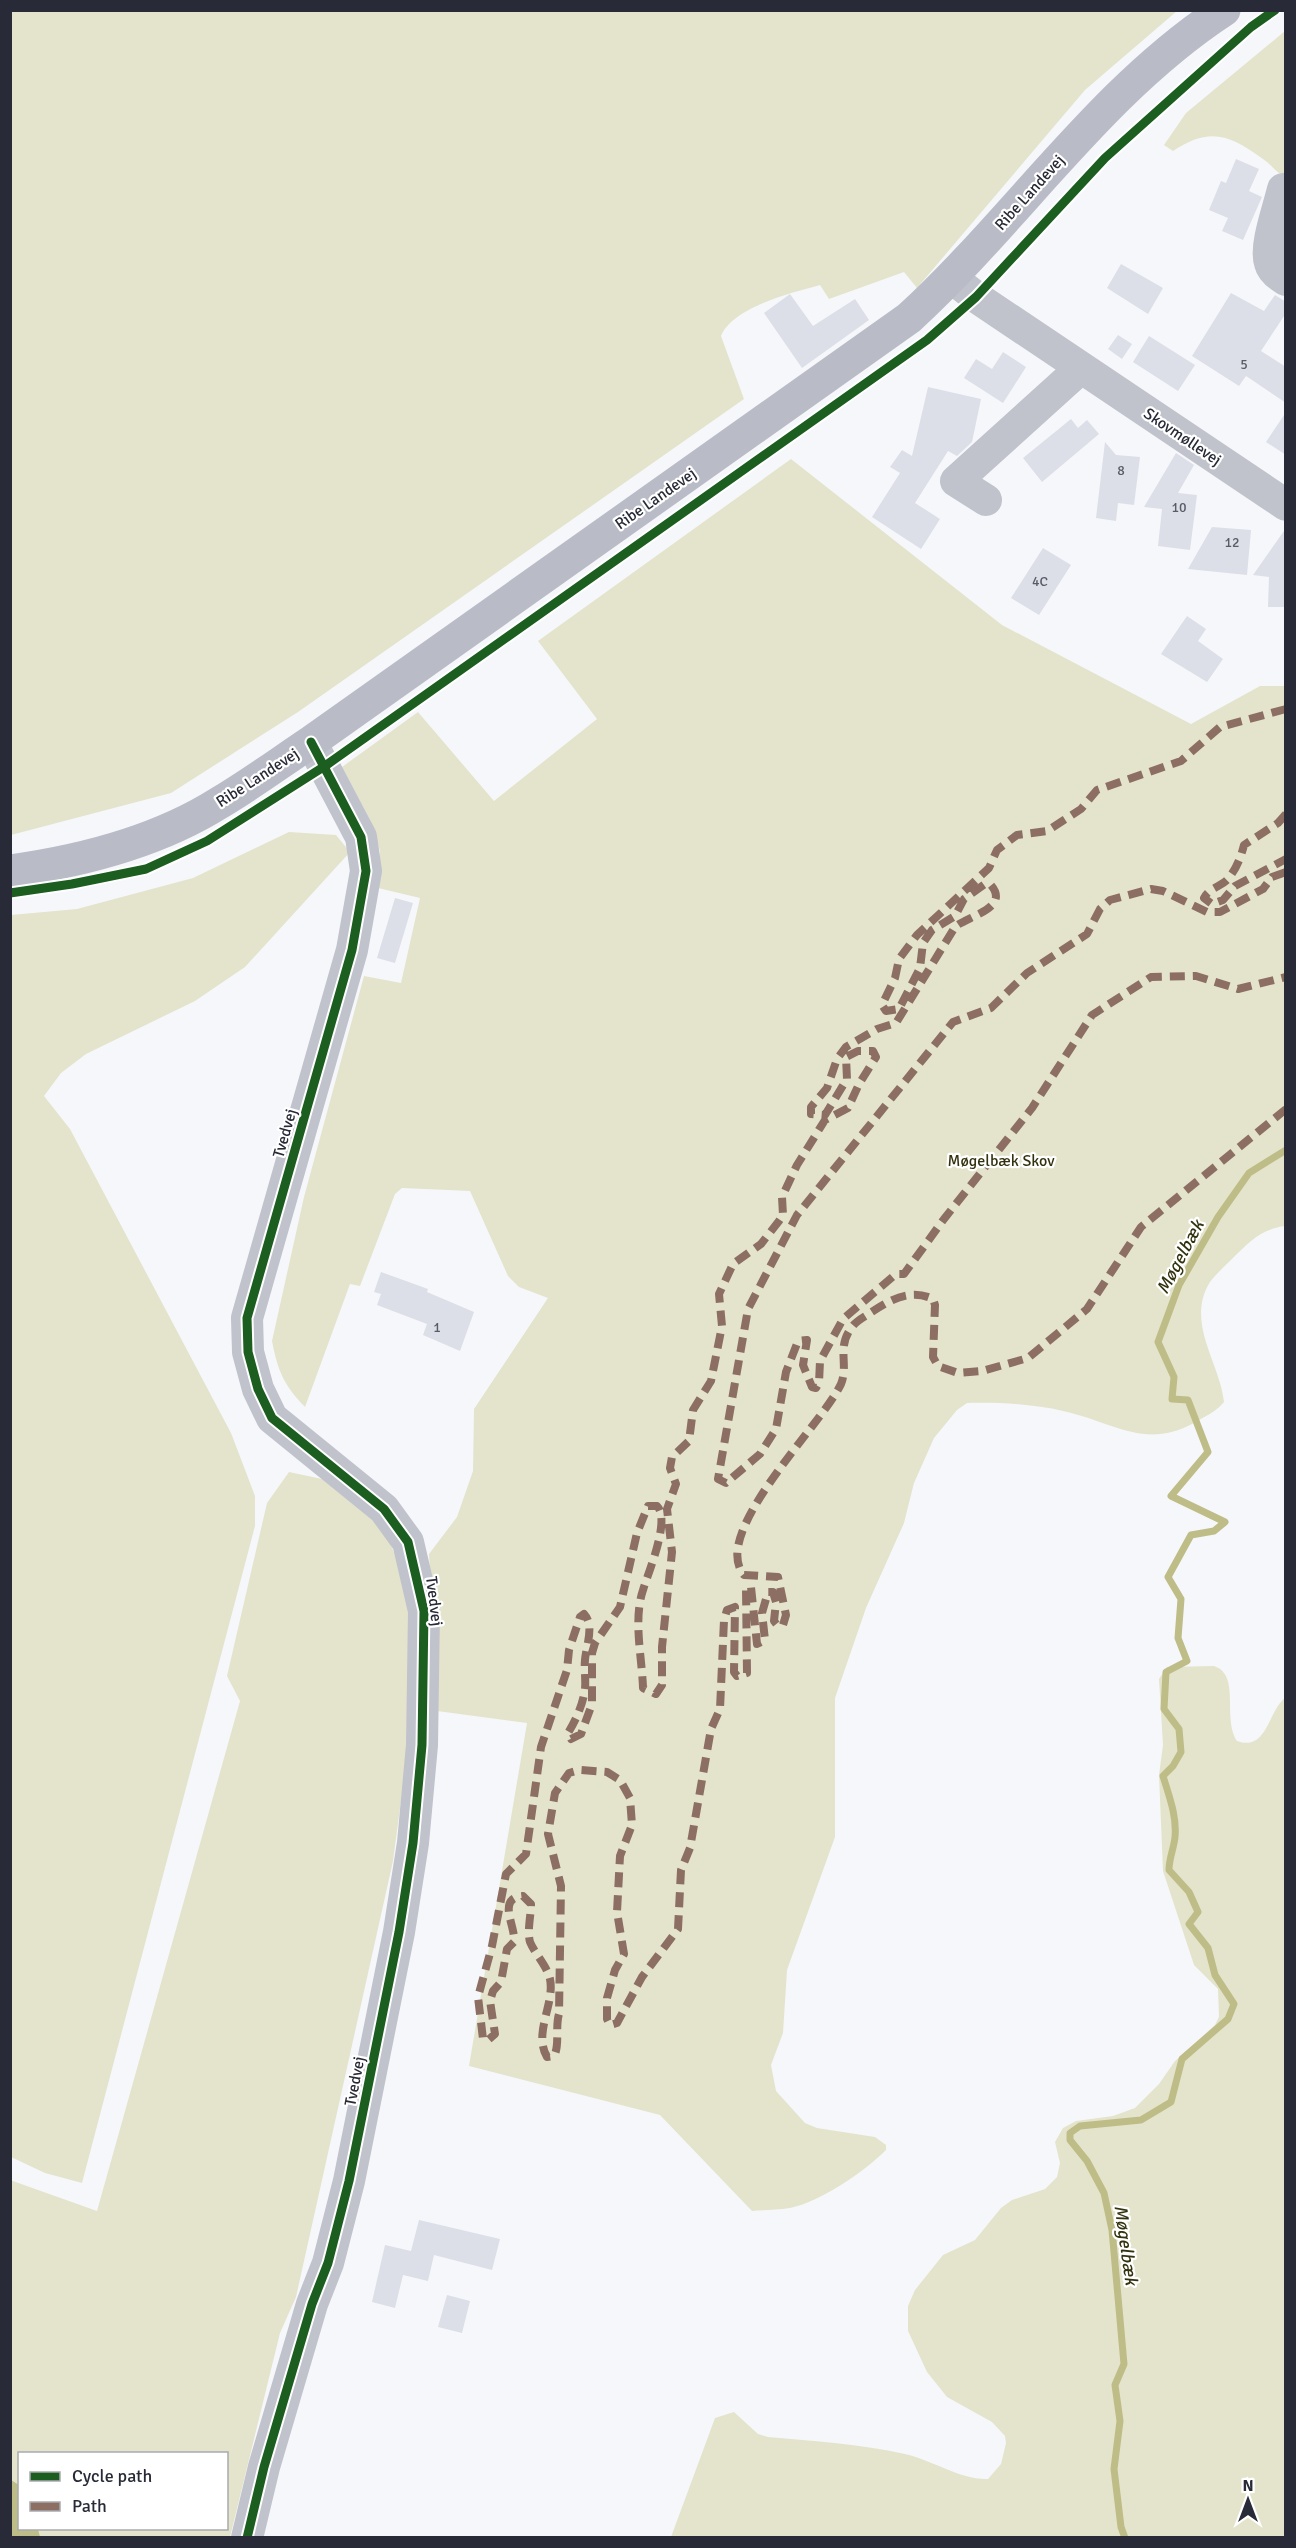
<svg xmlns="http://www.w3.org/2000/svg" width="1296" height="2548" viewBox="0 0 1296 2548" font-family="Signika,sans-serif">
<rect width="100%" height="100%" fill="#f6f7fb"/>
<path fill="#e4e4cc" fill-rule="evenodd" d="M11 11H1177L1085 90 917 288 904 272 829 299 820 285C791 293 733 307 721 336L744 399 298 712 171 793 11 835Z
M1285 31V176C1275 172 1272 165 1263 159 1229 134 1209 127 1173 151L1164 145 1186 113Z
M791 459 1002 625 1191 724 1260 686H1285V1226C1261 1229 1249 1242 1232 1259 1225 1266 1216 1274 1210 1282 1185 1322 1220 1363 1224 1402 1216 1412 1205 1416 1194 1423 1145 1450 1113 1422 1063 1411 1034 1404 998 1402 967 1403L957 1410 934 1438 914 1483 904 1523 866 1608 835 1698V1837L787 1970 783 2033 771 2065 776 2091 805 2123 817 2128 875 2137 886 2145V2150C864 2172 820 2202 790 2208 777 2210 764 2210 752 2211L660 2115 469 2066 527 1723 437 1711 429 1554 457 1517 473 1471 474 1409 548 1298 519 1287 508 1276 470 1191 402 1188 395 1194 360 1286 350 1284 305 1407C284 1385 278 1372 272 1341L304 1197 364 976 401 983 420 898 378 888 380 851 369 818 342 767 418 712 494 801 597 719 538 641Z
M289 832 336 835 350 852 245 967 195 1001 86 1054 61 1073 44 1096 70 1129 231 1433 255 1496V1526L82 2183 45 2173 11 2157V915L77 909 193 878Z
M289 1472 322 1479 385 1530 410 1592 412 1718 393 1861 296 2297 280 2333 230 2537H11L10 2180 97 2211 240 1701 227 1676 267 1503ZM20 2454H226V2528H20Z
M1214 1666C1241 1675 1222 1717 1237 1741 1267 1752 1268 1711 1285 1698V2537H671L715 2418 734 2412 758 2434 768 2437C814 2441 860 2444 905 2454 932 2460 961 2480 988 2479L1001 2464 1006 2443 1005 2436 992 2422 947 2397 927 2372 908 2331V2306L915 2290 943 2255 975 2240 1001 2208 1012 2200 1045 2189 1057 2177 1060 2163 1055 2142 1063 2128 1076 2121 1113 2116 1135 2108 1159 2084 1175 2061 1215 2025 1219 2017 1218 1989 1194 1965 1163 1871 1159 1775 1163 1745 1159 1679 1167 1667Z"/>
<path fill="#bebd87" d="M11 2480 19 2485 20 2528 38 2529 40 2537H11Z"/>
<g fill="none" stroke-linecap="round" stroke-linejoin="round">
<path stroke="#bebd87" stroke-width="7" d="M1125 2538 1121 2527 1114 2469 1120 2421 1115 2385 1124 2364 1112 2230 1104 2193 1087 2161 1070 2140V2133L1080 2126 1141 2120 1171 2102 1182 2059 1228 2019 1234 2004 1215 1975 1208 1948 1189 1924 1198 1912 1189 1892 1169 1870C1169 1858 1174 1848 1175 1837 1177 1816 1169 1796 1163 1776L1173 1766 1181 1752 1179 1729 1164 1709 1166 1672 1187 1661 1178 1638 1181 1599 1168 1577 1191 1535 1214 1531 1225 1522 1171 1496 1208 1452 1188 1400 1172 1399 1174 1377 1158 1342 1179 1285 1218 1217 1249 1173 1286 1150"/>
</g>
<path fill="#dcdfe7" d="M1236 159 1259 169 1249 191 1262 197 1243 240 1222 231 1228 218 1209 210 1221 181 1226 183Z
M1121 264 1163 288 1148 314 1107 288Z
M1231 293 1264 311 1275 295 1286 302V313L1261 351 1286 367V403L1246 376 1239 386 1192 356Z
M790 294 813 326 855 299 869 320 802 368 764 313Z
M1118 335 1132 344 1122 359 1108 349Z
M1149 336 1195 365 1178 391 1133 362Z
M1003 352 1026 367 1003 403 964 378 976 359 992 369Z
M928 387 981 399 972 442 957 456 948 451 915 503 940 519 921 549 872 517 900 473 890 467 902 450 912 456Z
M1286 412V455L1266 442Z
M1071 419 1078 428 1087 420 1099 434 1042 482 1023 458Z
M1105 442 1116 455 1140 457 1134 505 1118 503 1116 521 1096 518Z
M1176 453 1194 465 1178 493 1197 495 1190 550 1158 546 1162 509 1144 507Z
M1212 527 1251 530 1247 575 1188 569Z
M1286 528V607H1268L1269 577 1253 575Z
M1043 548 1071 565 1039 615 1011 598Z
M1187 616 1206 629 1198 641 1223 659 1207 682 1161 654Z
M395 898 413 903 395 963 377 958Z
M381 1272 428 1289 427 1292 474 1312 460 1351 423 1335 427 1324 377 1305 381 1294 374 1292Z
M419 2220 500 2239 492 2270 434 2255 428 2281 403 2275 395 2308 372 2302 385 2245 411 2251Z
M447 2295 470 2301 462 2333 438 2327Z"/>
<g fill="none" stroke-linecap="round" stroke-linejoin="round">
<path stroke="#c0c2cc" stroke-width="32" d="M1283 189C1279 207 1264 247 1270 263 1272 271 1279 276 1286 280
M952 278 976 297 1286 505
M986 500 956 481 1081 368
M247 2538 264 2467 312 2304 328 2263 349 2181 399 1932 413 1843 422 1745 424 1611 408 1542 384 1509 272 1418 258 1389 248 1352 247 1318 352 950 366 871 361 837 311 742"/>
<path stroke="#b9bbc6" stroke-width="33" d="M10 871C82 861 157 842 219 803 251 784 281 762 311 742L909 318C1017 219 1100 91 1224 10"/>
<path stroke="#8d6e63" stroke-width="8" stroke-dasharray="15 8" stroke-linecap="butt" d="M1286 709 1220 727 1181 761 1097 790 1081 809 1047 831 1017 835 997 850 989 868 917 935 899 959 895 978 882 1005 886 1011 899 1009 920 968 923 943 932 930 955 916 964 899 985 884H990C1012 908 967 916 955 927L896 1023 877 1029 846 1047 837 1059 827 1088 811 1107V1114L825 1115 847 1079 846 1057 858 1051H873L876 1057 859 1084 848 1108 825 1120 797 1165 782 1197 783 1215 779 1221 761 1244 733 1264 719 1294 722 1326 711 1381 693 1410 689 1441 672 1457 670 1468 676 1484 667 1509 672 1552 662 1647V1685L656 1694 643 1688C642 1657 633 1620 643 1590 648 1573 671 1520 657 1506H648L637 1533 620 1607 595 1643 592 1653V1704L581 1734 571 1739 568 1733C576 1720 583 1704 585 1689 586 1679 584 1670 585 1660 586 1646 595 1626 584 1614L580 1617 569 1650 567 1670 541 1747 526 1854 506 1874 492 1946 478 1997 483 2039 488 2040 495 2034 490 2001 493 1991 501 1982 507 1949 514 1942C516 1926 496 1898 523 1896L531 1904C531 1915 527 1931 530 1942 535 1954 547 1966 550 1979 555 2004 533 2033 547 2057L554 2056C560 2045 555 2027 559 2014L561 1886 548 1834 555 1793 569 1773 580 1770 607 1772 620 1780 630 1798 632 1825 620 1856 617 1912 624 1954 615 1970 607 1998V2019L610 2025 617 2023 642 1977 678 1929 681 1870 690 1848 711 1729 720 1709 724 1620 727 1610 735 1607 734 1672 737 1676 747 1673 746 1588 751 1587 757 1644 765 1640 762 1613 768 1592H773L776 1602 774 1621 778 1626 783 1625 786 1615 778 1577 744 1575C709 1533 822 1425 841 1384 849 1364 836 1347 852 1327 856 1321 864 1317 870 1313 890 1300 910 1288 933 1299L935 1305 933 1357 938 1366 958 1373 982 1371 1028 1358 1087 1309 1141 1227 1286 1109
M1286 814 1278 823 1244 845C1241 857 1236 870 1227 880 1220 887 1209 888 1204 898L1212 904 1223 900 1235 886 1286 859
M1286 872 1272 877 1263 889 1220 912H1207L1163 891 1151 889 1110 900 1100 909 1087 934 1027 973 991 1008 953 1022 797 1215 748 1309 718 1479 726 1483 760 1454 776 1429 786 1372 798 1341 807 1340 803 1365 812 1387 816 1388 819 1383 820 1361 843 1319 896 1274H904L944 1219 1032 1108 1092 1015 1151 977 1196 976 1238 989 1286 977"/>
<defs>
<path id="cycleway" d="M10 893 72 884 146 869 207 841 325 766 927 340 976 297 1105 158 1251 27 1275 10
M247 2538 264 2467 312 2304 328 2263 349 2181 399 1932 413 1843 422 1745 424 1611 408 1542 384 1509 272 1418 258 1389 248 1352 247 1318 352 950 366 871 361 837 311 742"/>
</defs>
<use href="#cycleway" stroke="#fff" stroke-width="13"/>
<use href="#cycleway" stroke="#1b5e20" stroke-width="9"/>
</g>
<g text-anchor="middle" stroke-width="4.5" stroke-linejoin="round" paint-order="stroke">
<g font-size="14" fill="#595c67">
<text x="1244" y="369">5</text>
<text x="1121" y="475">8</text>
<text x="1179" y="512">10</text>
<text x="1232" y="547">12</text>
<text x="1040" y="586">4C</text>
<text x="437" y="1332">1</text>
</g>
<g font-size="16" fill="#282b37" stroke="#fff">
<text transform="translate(1029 192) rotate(-48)" y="6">Ribe Landevej</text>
<text transform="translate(1183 436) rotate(34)" y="6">Skovmøllevej</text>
<text transform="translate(655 498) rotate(-35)" y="6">Ribe Landevej</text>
<text transform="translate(257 777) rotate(-33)" y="6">Ribe Landevej</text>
<text transform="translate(284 1133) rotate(-74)" y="6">Tvedvej</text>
<text transform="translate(435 1601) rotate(83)" y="6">Tvedvej</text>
<text transform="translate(354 2081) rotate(-79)" y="6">Tvedvej</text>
</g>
<g font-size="16" fill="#33310e" stroke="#fff">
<text x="1001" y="1166">Møgelbæk Skov</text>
</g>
<g font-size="18" font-style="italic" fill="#343310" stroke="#fff">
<text transform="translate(1180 1257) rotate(-62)" y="6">Møgelbæk</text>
<text transform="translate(1126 2245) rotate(82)" y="6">Møgelbæk</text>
</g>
</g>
<rect width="1296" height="2548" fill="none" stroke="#282b37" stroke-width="24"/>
<rect x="18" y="2452" width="210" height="78" fill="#ffffff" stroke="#a9aaaf" stroke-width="1.5"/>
<rect x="30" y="2472" width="30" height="9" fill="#1b5e20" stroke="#a9aaaf" stroke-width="1.5"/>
<text x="72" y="2482" font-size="18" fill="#282b37">Cycle path</text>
<rect x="30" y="2502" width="30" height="9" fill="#8d6e63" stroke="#a9aaaf" stroke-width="1.5"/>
<text x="72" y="2512" font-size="18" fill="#282b37">Path</text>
<g transform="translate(1248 2500)" stroke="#ffffff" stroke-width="4.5" paint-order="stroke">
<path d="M0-4.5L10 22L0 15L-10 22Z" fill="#282b37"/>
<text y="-9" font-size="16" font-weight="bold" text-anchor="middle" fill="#282b37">N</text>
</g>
</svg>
